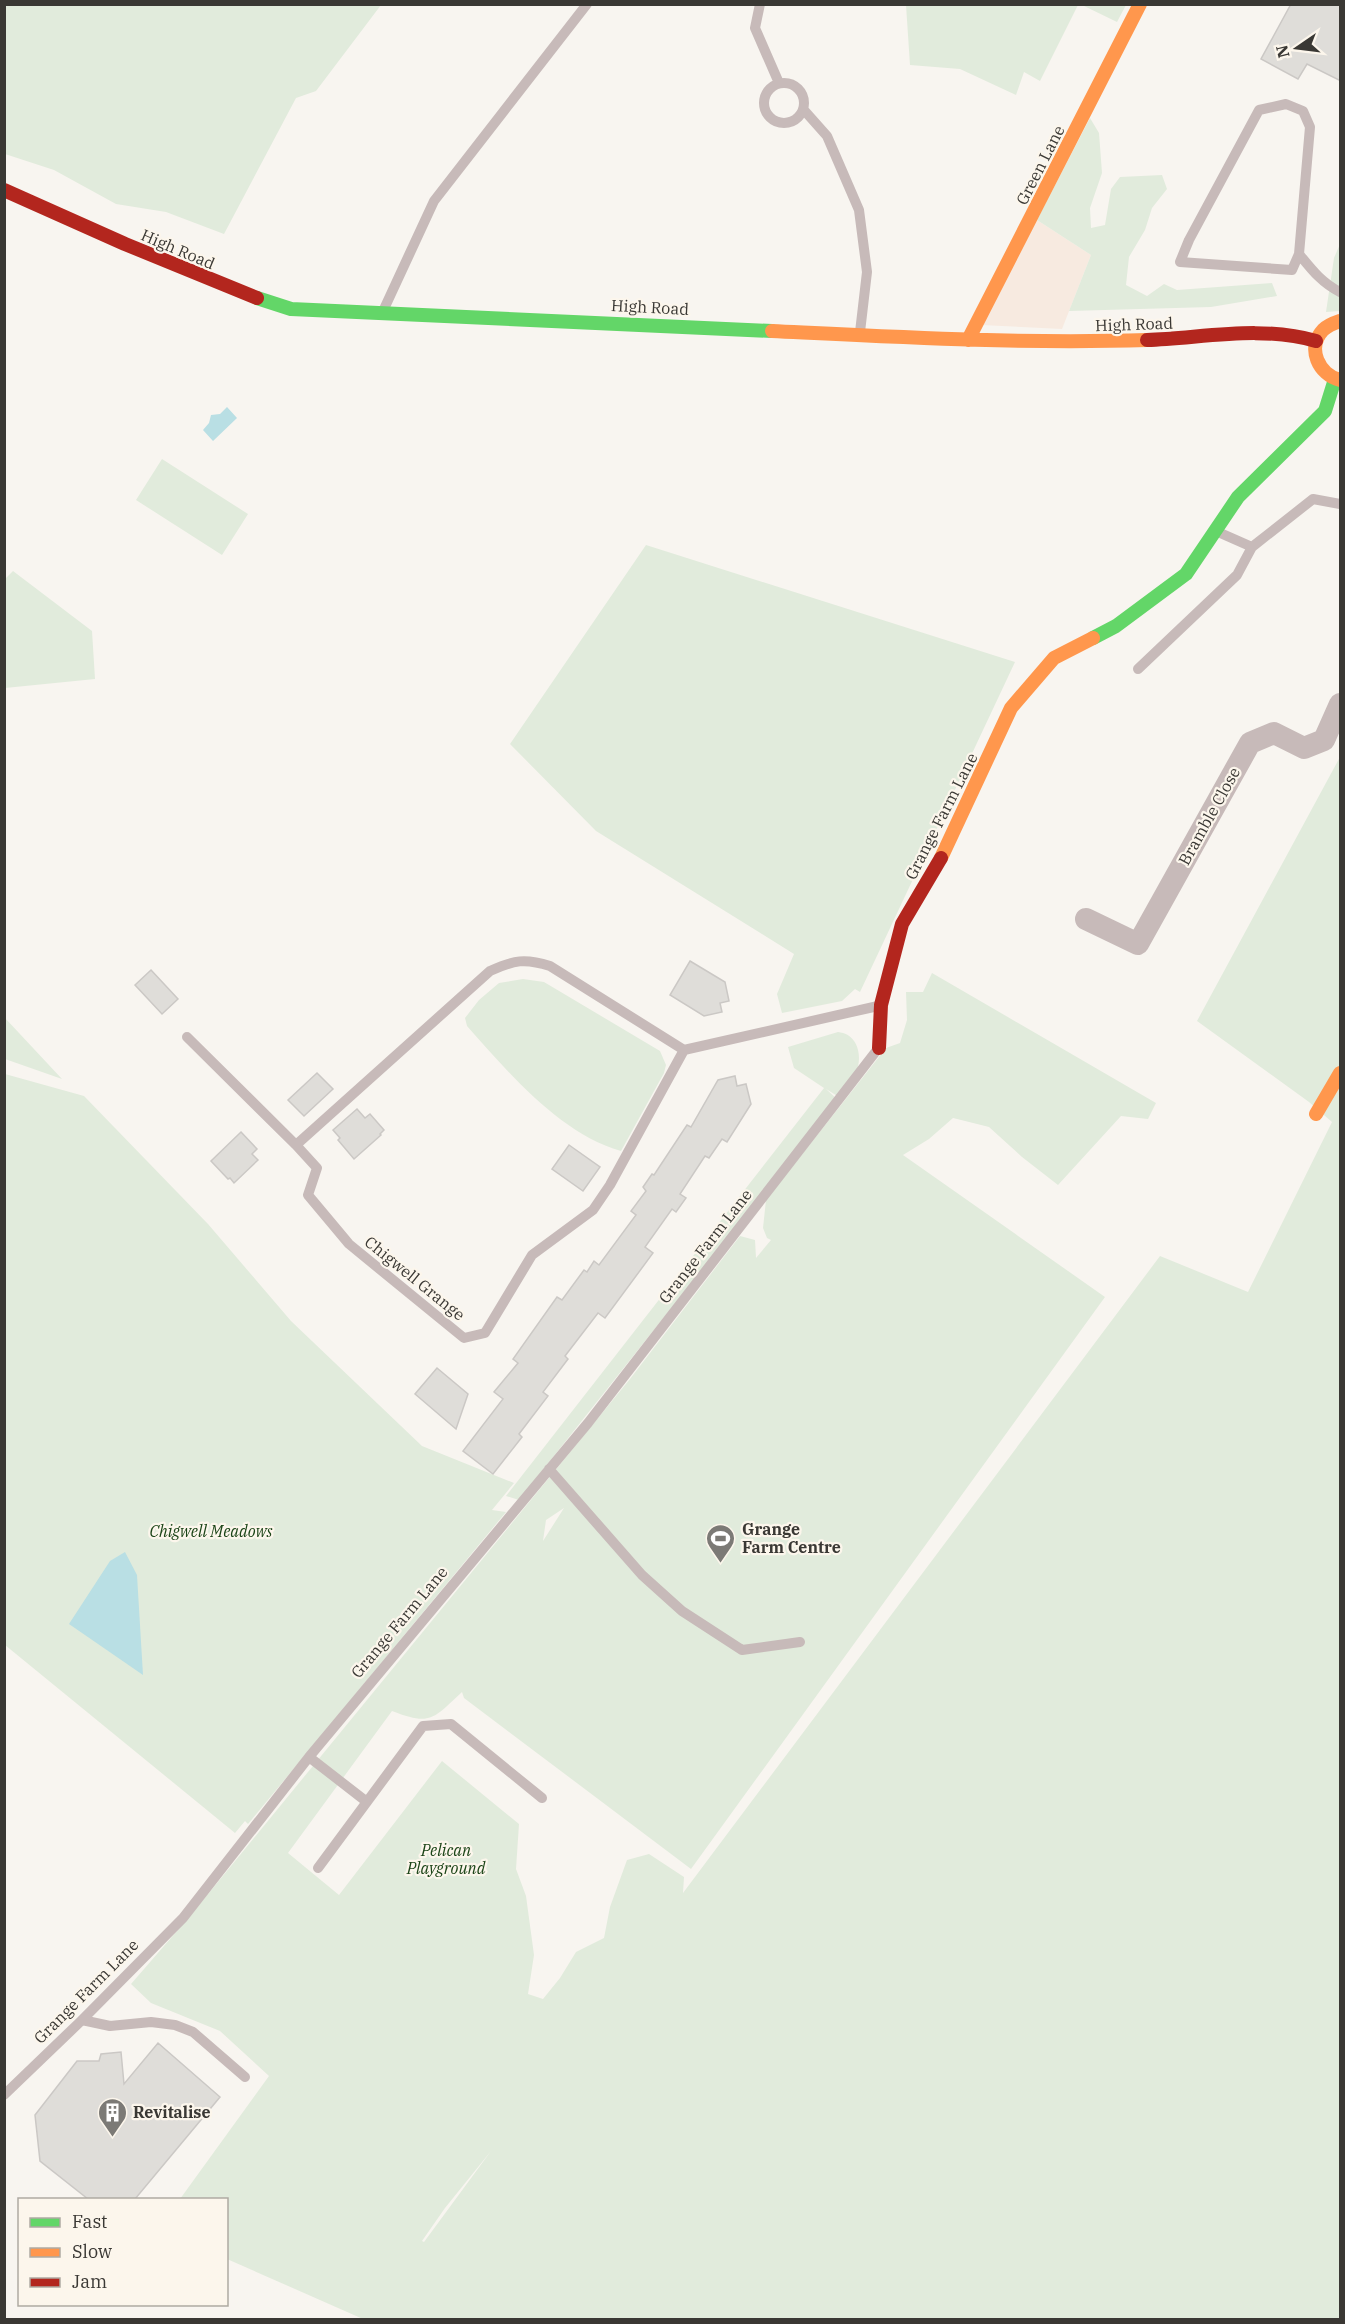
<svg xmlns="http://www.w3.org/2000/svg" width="1345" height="2324" viewBox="0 0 1345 2324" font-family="'IBM Plex Serif',serif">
<rect width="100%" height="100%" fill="#f8f5f0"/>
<path fill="#f7eae0" d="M1037 220 1091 255 1062 329 981 325Z"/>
<path fill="#e1ebdc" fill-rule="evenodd" d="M4 5 5 4 381 5 316 91 296 98 224 234 166 212 116 204 54 170 5 154Z
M906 5V4L1078 5 1040 81 1024 72 1016 95 960 69 910 65Z
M1082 5H1126L1117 22Z
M1090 118 1099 133 1102 173 1090 208 1091 228 1105 225 1111 189 1120 177 1162 175 1167 189 1152 208 1145 230 1129 257 1126 285 1147 296 1164 284 1177 290 1272 283 1277 296 1211 307 1069 311 1091 255 1037 220Z
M1340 244V311L1326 312 1334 258Z
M162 459 248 514 222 555 136 500Z
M646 545 1015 662 860 992 855 989 842 1001 782 1013 777 994 794 954 596 831 510 744Z
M13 571 92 631 95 679 5 688V579Z
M1340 757V2319H363L227 2259 226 2200 180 2199 269 2076 220 2031 151 2003 131 1984 190 1916 630 1379 740 1236 755 1240 756 1258 771 1240 767 1238 763 1228 766 1200 886 1048 900 1043 907 1020 906 992H923L932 973 1156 1103 1148 1119 1121 1116 1058 1185 1022 1157 989 1127 953 1118 929 1139 903 1155 1105 1297 691 1869 464 1698 462 1692C433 1719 431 1726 392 1711L288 1853 339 1895 442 1761 519 1824 516 1869 526 1896 534 1955 528 1994 543 1999 560 1978 576 1952 604 1938 610 1907 627 1860 649 1854 684 1877 683 1893 1160 1256 1248 1292 1332 1122 1309 1102 1197 1021ZM564 1508 543 1541 546 1520ZM491 2151 424 2242 422 2241 445 2208Z
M523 979 544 982 660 1051 666 1065 664 1073 621 1151C560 1134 508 1072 467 1026L465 1018 479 1000 499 983Z
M5 1018 62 1079 5 1059Z
M838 1032C858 1034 863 1056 856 1073 852 1081 844 1090 839 1097L826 1089 837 1099 519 1500 506 1496 824 1088 794 1068 788 1047Z
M5 1074 84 1096 208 1224 291 1321 422 1446 514 1483 492 1510 506 1512 248 1824 245 1821 235 1833 5 1645Z"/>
<path fill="#b9dfe4" d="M227 407 237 418 213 441 203 430 209 423 211 415 220 414Z
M125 1552 137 1575 143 1675 69 1624 110 1561Z"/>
<path fill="#dfddd9" stroke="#cbc8c5" stroke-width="1.5" d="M1291 4H1341V81L1307 64 1298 79 1261 59Z
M690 961 725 982 729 1001 720 1003 722 1012 704 1016 670 995Z
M151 970 178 999 162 1014 135 985Z
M317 1073 333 1089 304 1116 288 1100Z
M735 1076 737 1086 746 1084 751 1104 727 1142 722 1139 709 1158 705 1156 680 1194 686 1198 676 1212 672 1209 645 1247 653 1253 605 1318 598 1313 565 1356 568 1359 543 1392 548 1396 519 1434 522 1437 493 1474 463 1451 503 1399 494 1392 518 1363 513 1359 557 1297 562 1300 584 1270 587 1272 594 1261 599 1265 636 1215 631 1211 646 1191 643 1187 652 1174 654 1175 687 1125 691 1127 718 1080Z
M357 1109 365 1118 370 1114 384 1130 380 1134 381 1135 354 1159 338 1140 340 1138 333 1130Z
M241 1132 257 1149 252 1154 258 1160 234 1183 230 1178 228 1179 211 1161Z
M569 1145 600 1167 583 1191 552 1169Z
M437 1368 468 1394 456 1429 415 1394Z
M158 2043 220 2097 135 2199H88L40 2161 35 2115 77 2061H99L101 2054 121 2052 124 2084Z"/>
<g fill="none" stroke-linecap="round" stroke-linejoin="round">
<path stroke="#c7bab9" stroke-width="10" d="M760 4 755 28 779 83
M764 103a20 20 0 1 1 40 0a20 20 0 1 1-40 0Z
M803 109 827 136 859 210 867 272 860 332
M1299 254 1292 270 1180 262 1189 240 1259 110 1286 104 1303 111 1310 127 1299 254C1312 270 1322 283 1340 292
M384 309 434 201 587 4
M1218 532 1252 547 1313 499 1340 504
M1138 669 1237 575 1252 547
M187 1037 296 1145
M684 1050 610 1185 593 1210 532 1255 485 1333 464 1338 349 1244 308 1195 317 1168 296 1145 490 971C514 960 525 958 550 966L684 1050 878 1006
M549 1469 642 1575 682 1611 742 1650 800 1642
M309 1757 367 1802
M318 1868 423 1726 451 1724 542 1798
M82 2020 110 2026 151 2022 175 2025 193 2032 245 2077
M4 2095 82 2020 183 1918 309 1757 588 1423 877 1050"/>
<path stroke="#c7bab9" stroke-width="22" d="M1086 919 1138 944 1250 743 1274 733 1304 748 1324 740 1340 704"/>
<path stroke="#63d668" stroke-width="14" d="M257 298 291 309 772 331
M1093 638 1116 626 1186 574 1238 497 1325 411 1335 379"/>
<path stroke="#ff974d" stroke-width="14" d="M1340 321C1334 323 1327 326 1323 330 1306 348 1319 375 1340 380
M772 331C897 337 1022 344 1147 340
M968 340 1140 4
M941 858 1011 708 1054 658 1093 638
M1316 1114 1340 1073"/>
<path stroke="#b3261e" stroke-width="14" d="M4 190 125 244 257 298
M1147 340C1203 338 1261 325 1316 341
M879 1048 881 1005 902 924 941 858"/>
</g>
<defs>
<symbol id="stadium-pin" viewBox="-11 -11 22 30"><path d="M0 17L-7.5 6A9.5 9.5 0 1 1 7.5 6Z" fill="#7c7a76" stroke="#fcf6ec"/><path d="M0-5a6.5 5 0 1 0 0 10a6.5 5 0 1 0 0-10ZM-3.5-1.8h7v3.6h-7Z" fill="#fff"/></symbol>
<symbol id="building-pin" viewBox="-11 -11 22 30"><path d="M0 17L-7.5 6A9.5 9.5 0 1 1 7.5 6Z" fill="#7c7a76" stroke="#fcf6ec"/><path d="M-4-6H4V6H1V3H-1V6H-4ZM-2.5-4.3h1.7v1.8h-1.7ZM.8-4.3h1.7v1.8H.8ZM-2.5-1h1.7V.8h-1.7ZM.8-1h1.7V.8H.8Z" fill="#fff"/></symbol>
</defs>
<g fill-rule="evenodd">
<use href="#stadium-pin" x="704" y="1522" width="33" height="45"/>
<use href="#building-pin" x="96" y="2096" width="33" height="45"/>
</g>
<g text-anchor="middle" stroke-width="4.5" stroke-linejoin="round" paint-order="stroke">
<g font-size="16" fill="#3a3834" stroke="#fcf6ec">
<text transform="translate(1040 165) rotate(-63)" y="6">Green Lane</text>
<text transform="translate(178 249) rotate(23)" y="6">High Road</text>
<text transform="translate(650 307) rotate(3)" y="6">High Road</text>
<text transform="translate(1134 324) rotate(-2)" y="6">High Road</text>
<text transform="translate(941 816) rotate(-63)" y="6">Grange Farm Lane</text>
<text transform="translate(1209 816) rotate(-61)" y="6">Bramble Close</text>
<text transform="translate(705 1246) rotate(-52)" y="6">Grange Farm Lane</text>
<text transform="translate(415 1278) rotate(39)" y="6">Chigwell Grange</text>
<text transform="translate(399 1622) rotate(-50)" y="6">Grange Farm Lane</text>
<text transform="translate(86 1991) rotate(-45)" y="6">Grange Farm Lane</text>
</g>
<g font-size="16" font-weight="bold" fill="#3a3834" stroke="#fcf6ec" text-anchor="start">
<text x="742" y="1535">Grange<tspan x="742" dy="18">Farm Centre</tspan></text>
<text x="133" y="2118">Revitalise</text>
</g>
<g font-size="16" font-style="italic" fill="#1b4417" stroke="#fcf6ec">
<text x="211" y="1537">Chigwell Meadows</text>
<text x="446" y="1856">Pelican<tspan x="446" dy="18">Playground</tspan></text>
</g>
</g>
<rect width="1345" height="2324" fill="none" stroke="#3a3834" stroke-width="12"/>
<rect x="18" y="2198" width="210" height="108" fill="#fcf6ec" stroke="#aeaaa2" stroke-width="1.5"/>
<rect x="30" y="2218" width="30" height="9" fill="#63d668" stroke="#aeaaa2" stroke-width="1.5"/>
<text x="72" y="2228" font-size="18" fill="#3a3834">Fast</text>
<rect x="30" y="2248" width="30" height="9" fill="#ff974d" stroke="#aeaaa2" stroke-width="1.5"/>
<text x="72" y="2258" font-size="18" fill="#3a3834">Slow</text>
<rect x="30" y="2278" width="30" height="9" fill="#b3261e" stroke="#aeaaa2" stroke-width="1.5"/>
<text x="72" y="2288" font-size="18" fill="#3a3834">Jam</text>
<g transform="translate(1297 48) rotate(256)" stroke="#fcf6ec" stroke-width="4.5" paint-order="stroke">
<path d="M0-4.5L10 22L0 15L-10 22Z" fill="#3a3834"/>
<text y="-9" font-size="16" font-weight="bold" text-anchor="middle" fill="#3a3834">N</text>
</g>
</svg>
